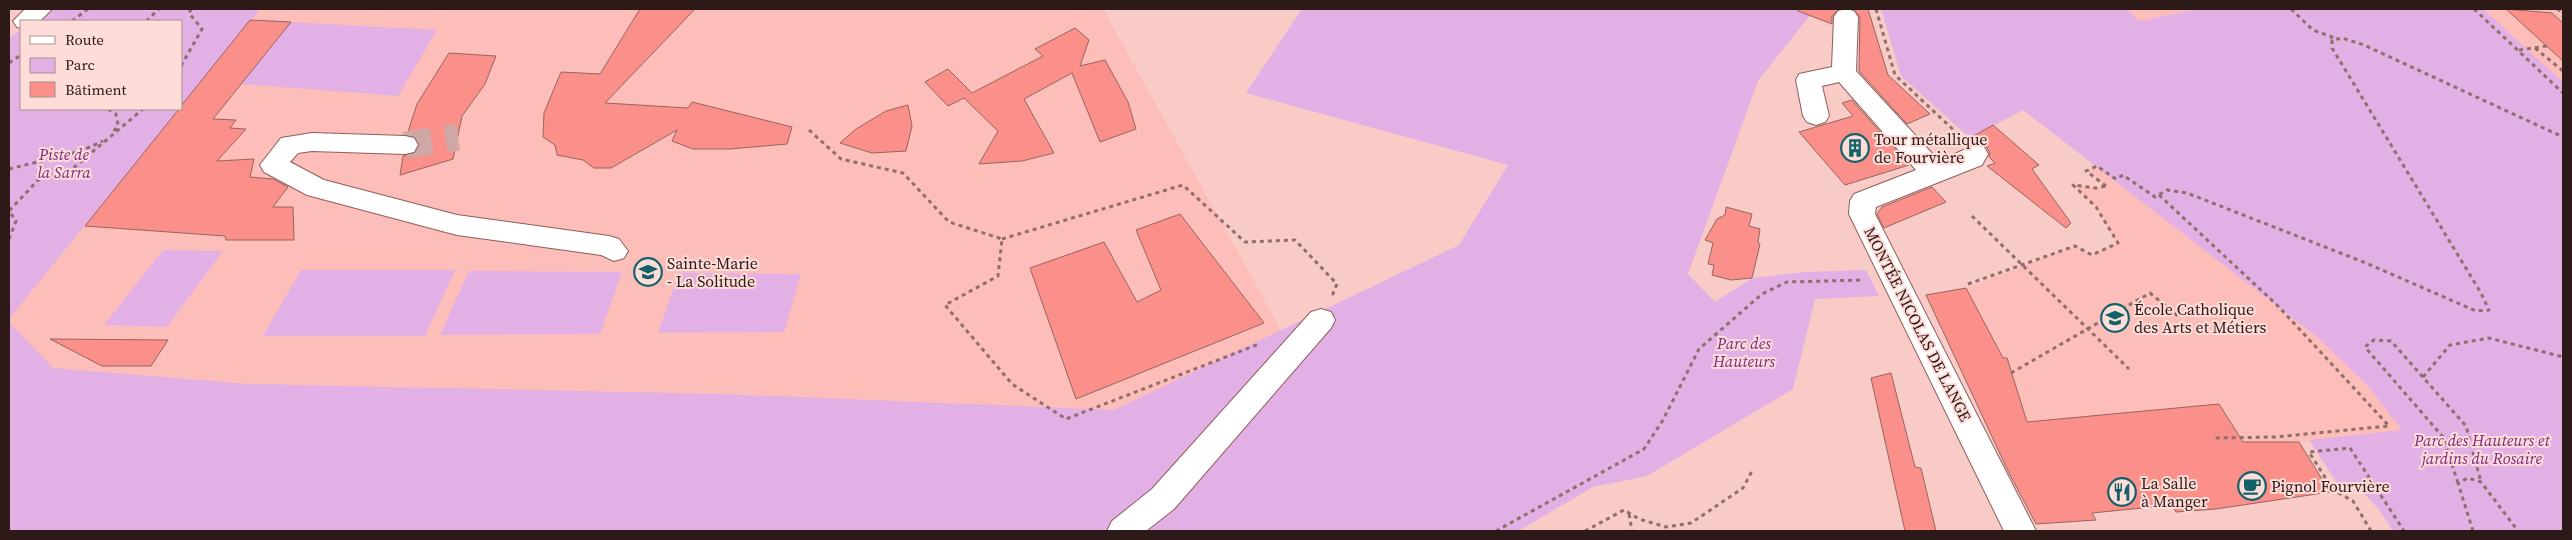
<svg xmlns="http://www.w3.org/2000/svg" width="2572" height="540" viewBox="0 0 2572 540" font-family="'Source Serif 4',serif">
<rect width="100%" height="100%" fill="#f8cbc7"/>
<path fill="#fdbdb8" d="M260 9H1103L1301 366 1143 493 9 531V319Z
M2127 9H2197L2139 21Z
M2483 9H2563V83Z
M2097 166 2317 337 2369 387 2402 430 2299 442H2215L2007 467 1925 294 1966 288 2075 246 2092 255 2117 243 2096 207 2073 185 2096 188 2105 186 2086 171Z"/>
<path fill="#e2b0e5" d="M51 9H260L181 106V21H33Z
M1302 9H1815L1758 81 1688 274 1715 302 1752 278 1806 272 1866 270 1879 296 1815 299 1793 389 1647 476 1593 487 1518 531H9V322L53 368 249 384 724 394 1114 410 1459 245 1508 165 1246 93Z
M1881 9H2127L2139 21 2197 9H2483L2563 82V531H2393C2382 514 2364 482 2339 486L2309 440 2402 430 2369 387 2317 337 2023 110 1970 138 1901 76Z
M290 22 437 30 398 96 241 84Z
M21 30V109H179L9 319V38Z
M163 250 223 251 167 327 104 325Z
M301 270H455L425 336H263Z
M469 271 622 272 600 334 440 335Z
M679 273 801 274 784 332 658 333Z"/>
<path fill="#fb8f89" stroke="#966561" d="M640 9H695L605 103 688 108 692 102 792 127 787 144 730 149H693L672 141 677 130 611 168H594L583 160 557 155 555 145 543 137 544 113 561 72 600 74Z
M1798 9H1839L1832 16V24L1798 11Z
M1853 9H1868L1888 75 1930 114 1907 124 1859 71 1860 17Z
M2506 9 2552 13 2563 23V61Z
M250 20 291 22 213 119 236 120 230 128 246 129 217 161 254 159 250 177 273 179 288 187 273 207H293L294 240H226L225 236 85 226 179 109H181V106Z
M1075 28 1089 40 1080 66 1105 60 1128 102 1136 129 1100 142 1072 73 1024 99 1054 153 1022 161 979 164 998 131 964 98 948 106 925 82 948 69 972 93 1043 56 1035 49Z
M449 53 496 56 485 84 462 116 453 159 400 175 403 156 414 154 420 146 416 137 407 135 417 104Z
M1852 100 1909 165 1845 185 1799 132 1853 116 1842 103Z
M908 105 912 126 906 151 872 153 840 143 856 129 886 111Z
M1993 125 2039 165 2032 169 2071 223 2066 228 1987 166 1995 163 1989 157 1990 153 1986 146 1975 143 1970 138Z
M1932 187 1946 202 1884 228 1877 214 1882 207Z
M1726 207 1752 214 1749 226 1760 229 1758 243 1760 244 1752 278 1731 280 1712 275 1714 265 1708 264 1713 243 1705 240 1717 219 1725 215Z
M1180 214 1264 323 1076 399 1030 268 1104 242 1137 302 1161 290 1136 230Z
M1966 288 2003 358H2007L2027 422 2219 404 2243 442H2299L2330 492 2216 509 2176 512 2172 505 2092 513 2096 520 2036 524 2008 471 1926 295Z
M50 339 168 340 151 366H102Z
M1891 373 1915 467 1921 468 1936 531H1905L1871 378Z"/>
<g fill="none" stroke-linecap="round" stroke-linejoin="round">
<path stroke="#cfa7a4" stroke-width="27" stroke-dasharray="27 14" stroke-linecap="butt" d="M405 145 458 137"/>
<defs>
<path id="minor" d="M25 9H52L40 21H21V28L17 27 13 21Z
M1846 9 1854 11 1858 17 1856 71 1939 161 1975 145 1984 147 1988 154 1982 165 1876 207 1875 214 2036 531H2004L1849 214 1850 201 1854 194 1916 170 1839 82 1822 86 1829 116 1825 122 1816 125 1807 122 1803 116 1796 80 1799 74 1832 67 1834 17 1838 11Z
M312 133 405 136 414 138 418 145 414 152 405 154 312 151 298 153 290 162 324 180 457 215 609 236 619 239 628 251 624 258 614 261 601 255 457 235 307 195 264 172 260 165 281 138Z
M1321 309 1331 312 1335 320 1331 328 1174 509 1146 531H1107L1112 521 1152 489 1311 312Z"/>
</defs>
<use href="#minor" stroke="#8f5e5a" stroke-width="2"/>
<path stroke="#8f6f6c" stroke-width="3" stroke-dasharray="4 4" stroke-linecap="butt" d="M1876 9 1895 75 1959 135
M2291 9 2313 30 2335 38
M2474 9 2563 93
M2557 9 2563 12
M72 21 88 9
M146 21 159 9
M2535 48 2563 71
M2519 50 2547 46
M9 63 21 55
M181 66 202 29 189 13 191 9
M108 109 116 114 118 125 112 134
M809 130 841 159 903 173 949 222 1002 239 998 276 945 305 1012 384 1066 419 1259 344
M9 169 81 151 103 141
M2106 186 2086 171 2097 166 2116 179 2123 175 2155 197 2167 190 2187 193 2366 263 2476 311 2489 310 2481 293 2332 48V40L2342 38 2364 45 2563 137
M2159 195 2278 306 2389 426 2275 437 2214 438
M1972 216 2129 369
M9 239 16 221 9 211 38 180 71 170 143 109
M1002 239 1183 185 1245 242 1295 240 1337 284 1332 296
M1968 284 2075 246 2092 255 2118 243 2096 207 2073 185 2096 188 2106 186
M2011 373 2150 293 2178 316
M2423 377 2450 345 2489 338 2563 357
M2458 483 2443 437 2365 347 2374 340 2391 341 2466 426 2481 482
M1629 514 1632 531
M1496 531 1644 449 1663 420 1699 349 1762 294 1787 282 1864 280
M1585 531 1624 510 1639 519 1666 527 1691 523 1743 488 1752 471
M2371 531 2353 501 2333 490 2309 452 2350 448 2404 531
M2473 531 2458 483 2468 478 2481 482 2518 531"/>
<use href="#minor" fill="#fff" fill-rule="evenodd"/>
</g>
<defs>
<symbol id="building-ring" viewBox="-11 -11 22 22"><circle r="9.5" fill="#fedcd8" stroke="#136269" stroke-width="1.5"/><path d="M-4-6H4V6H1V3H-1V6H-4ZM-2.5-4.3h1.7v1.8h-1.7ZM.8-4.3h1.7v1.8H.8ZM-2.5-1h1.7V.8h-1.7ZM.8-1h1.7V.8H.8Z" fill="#136269"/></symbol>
<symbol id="school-ring" viewBox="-11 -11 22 22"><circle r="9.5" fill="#fedcd8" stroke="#136269" stroke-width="1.5"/><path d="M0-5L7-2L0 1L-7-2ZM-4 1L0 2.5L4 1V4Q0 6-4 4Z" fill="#136269"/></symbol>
<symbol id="university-ring" viewBox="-11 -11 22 22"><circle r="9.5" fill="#fedcd8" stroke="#136269" stroke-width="1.5"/><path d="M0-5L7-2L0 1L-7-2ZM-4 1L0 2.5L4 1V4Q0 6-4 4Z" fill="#136269"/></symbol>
<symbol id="cafe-ring" viewBox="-11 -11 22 22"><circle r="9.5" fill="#fedcd8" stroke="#136269" stroke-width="1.5"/><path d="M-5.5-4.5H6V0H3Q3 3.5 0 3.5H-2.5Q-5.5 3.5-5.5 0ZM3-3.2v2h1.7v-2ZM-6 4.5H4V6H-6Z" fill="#136269"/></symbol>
<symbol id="restaurant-ring" viewBox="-11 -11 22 22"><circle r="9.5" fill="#fedcd8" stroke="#136269" stroke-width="1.5"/><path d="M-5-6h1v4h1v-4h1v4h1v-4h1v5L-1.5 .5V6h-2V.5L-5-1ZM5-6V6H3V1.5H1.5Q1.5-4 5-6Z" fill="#136269"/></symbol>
</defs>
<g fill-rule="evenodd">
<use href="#building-ring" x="1839" y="132" width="32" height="32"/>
<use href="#school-ring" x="632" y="256" width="32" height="32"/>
<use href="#university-ring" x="2099" y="302" width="32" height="32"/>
<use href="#cafe-ring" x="2236" y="470" width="32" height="32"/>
<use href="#restaurant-ring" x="2106" y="476" width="32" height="32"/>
</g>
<g text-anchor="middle" stroke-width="4" stroke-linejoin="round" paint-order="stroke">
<g font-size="16" fill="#2d1917" stroke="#fedcd8" text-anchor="start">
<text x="1874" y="145">Tour métallique<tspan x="1874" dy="18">de Fourvière</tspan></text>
<text x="667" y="269">Sainte-Marie<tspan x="667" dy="18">- La Solitude</tspan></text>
<text x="2134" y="315">École Catholique<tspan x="2134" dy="18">des Arts et Métiers</tspan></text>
<text x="2141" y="489">La Salle<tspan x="2141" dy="18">à Manger</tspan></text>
<text x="2271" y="492">Pignol Fourvière</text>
</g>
<g font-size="16" font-style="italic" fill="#7c2883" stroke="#fedcd8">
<text x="64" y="160">Piste de<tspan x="64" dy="18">la Sarra</tspan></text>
<text x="1744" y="349">Parc des<tspan x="1744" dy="18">Hauteurs</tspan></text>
<text x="2482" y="446">Parc des Hauteurs et<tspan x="2482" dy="18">jardins du Rosaire</tspan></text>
</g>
<g font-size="16" fill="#2d1917" stroke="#fedcd8">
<text transform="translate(1918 324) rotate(63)" y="6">MONTÉE NICOLAS DE LANGE</text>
</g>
</g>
<rect width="2572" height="540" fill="none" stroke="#2d1917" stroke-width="20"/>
<rect x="20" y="20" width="162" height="90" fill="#fedcd8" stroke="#aa8e8b"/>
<rect x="30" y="36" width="25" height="8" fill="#ffffff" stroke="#aa8e8b"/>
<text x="65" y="45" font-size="15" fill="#2d1917">Route</text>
<rect x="30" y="58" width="25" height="15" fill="#e2b0e5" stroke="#aa8e8b"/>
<text x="65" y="70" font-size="15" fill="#2d1917">Parc</text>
<rect x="30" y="82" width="25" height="15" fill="#fb8f89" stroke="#aa8e8b"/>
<text x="65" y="95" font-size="15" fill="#2d1917">Bâtiment</text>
</svg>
